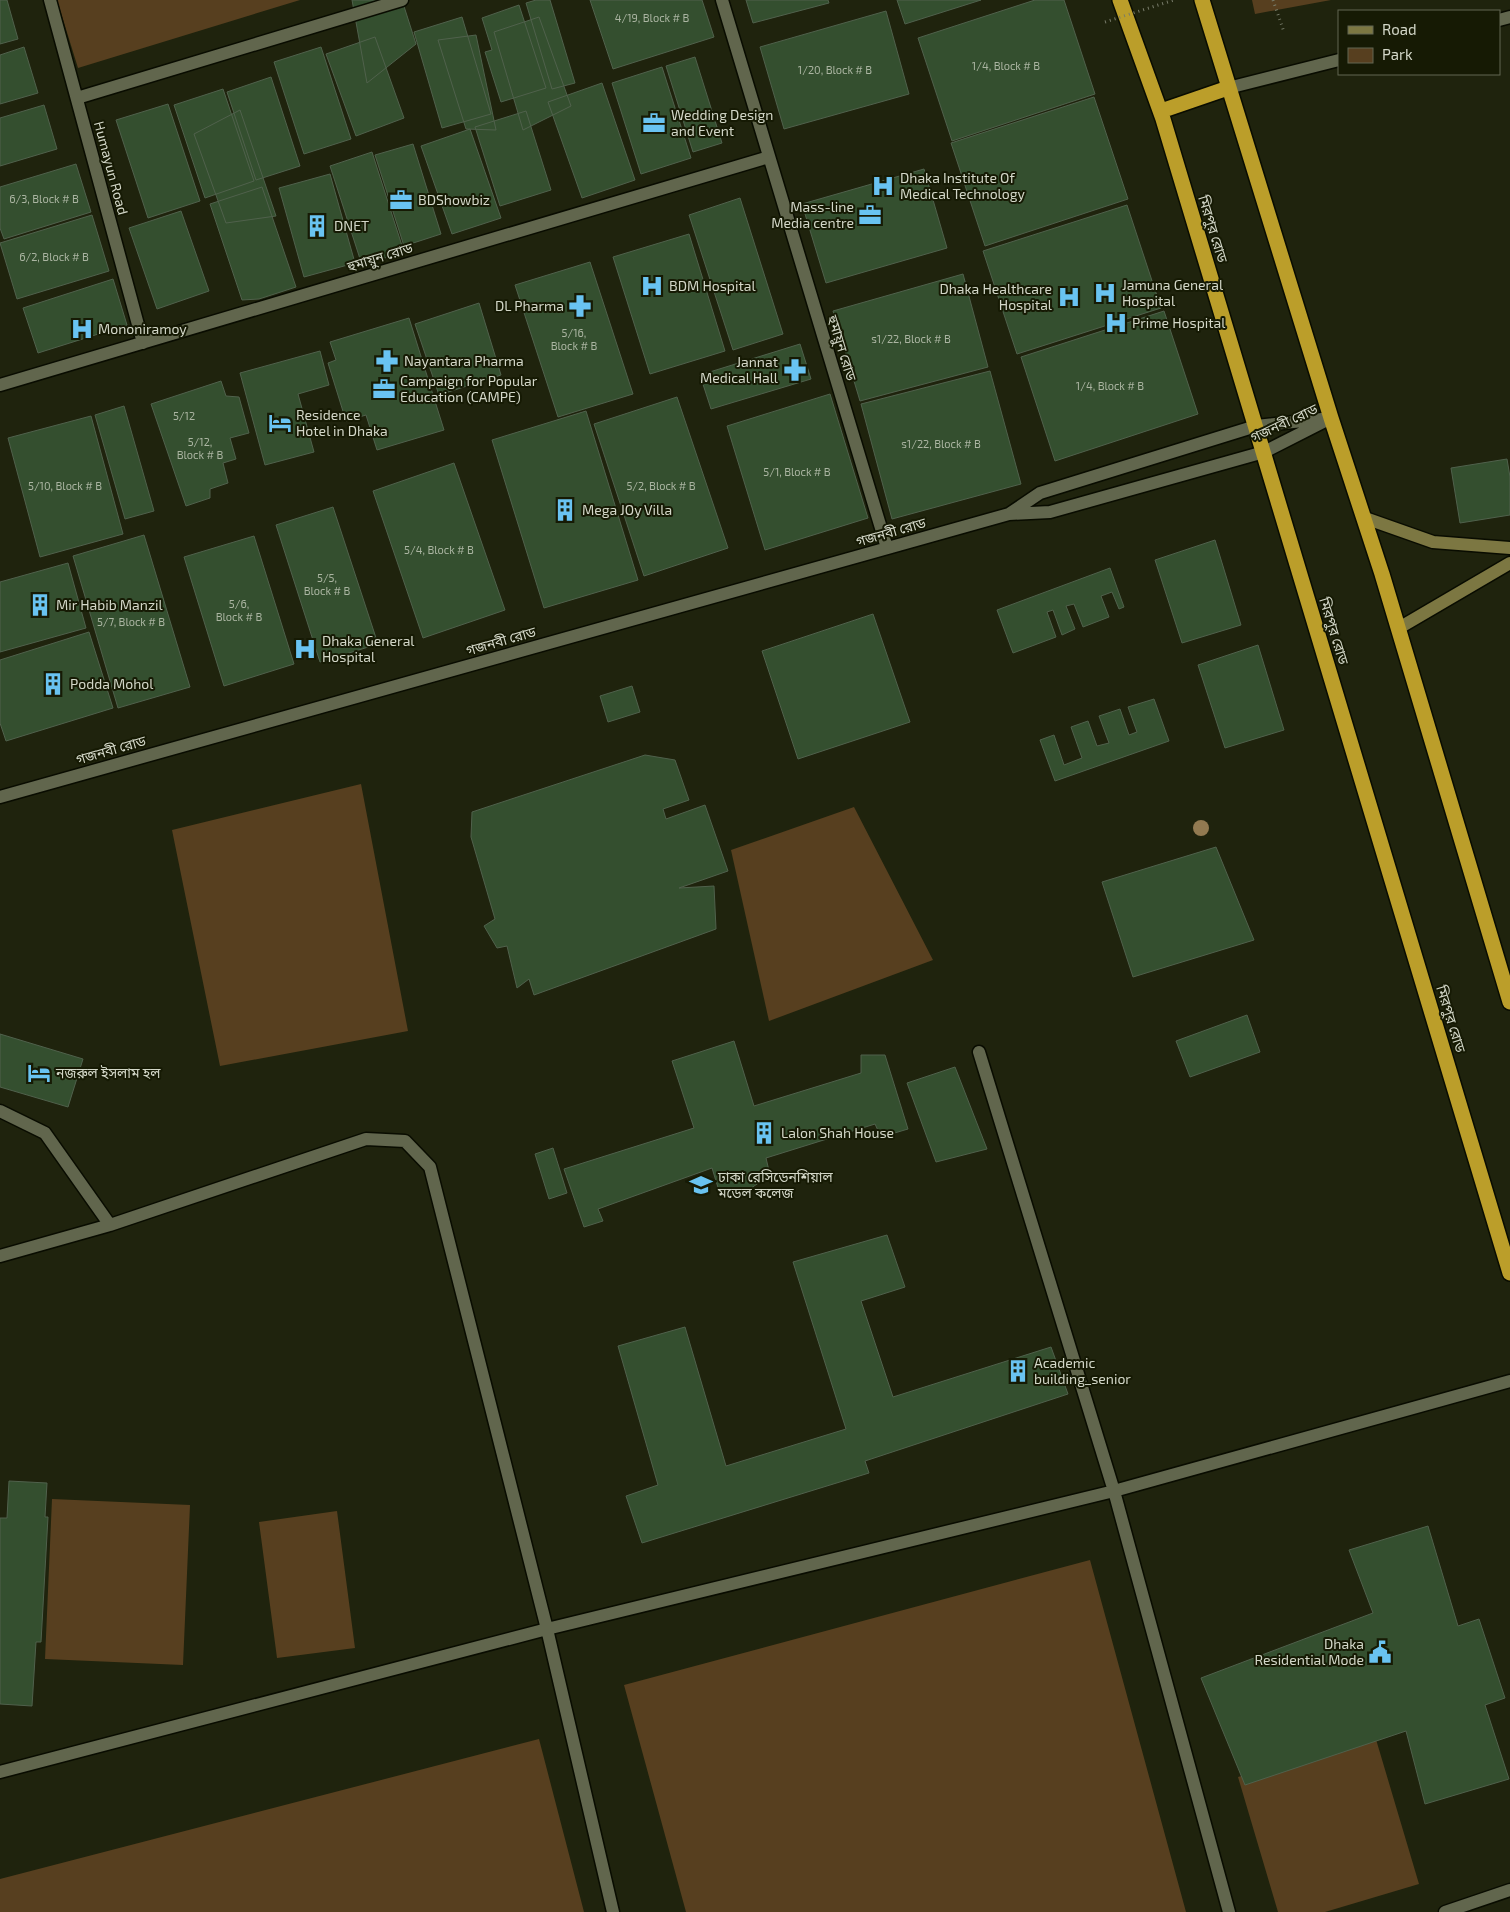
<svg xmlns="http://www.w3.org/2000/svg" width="1510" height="1912" viewBox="0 0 1510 1912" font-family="'Exo 2','Noto Sans Bengali',sans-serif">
<rect width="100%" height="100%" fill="#1f230d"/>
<path fill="#573f1f" d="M57 0H300L78 68Z
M1252 0H1331L1255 14Z
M361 784 408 1031 220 1066 172 830Z
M854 807 933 960 769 1021 731 850Z
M52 1499 190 1505 183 1665 45 1659Z
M337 1511 355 1648 277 1658 259 1522Z
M1090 1560 1186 1912H686L624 1685Z
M1375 1736 1419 1884 1325 1912H1278L1238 1777Z
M539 1739 584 1912H0V1879Z"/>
<path fill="#344f2f" stroke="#50614c" d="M0 0H7L18 39 0 44Z
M352 0H402L416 44 367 83Z
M536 0H550L575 83 552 89 526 3Z
M590 0H702L714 37 613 69Z
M746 0H828L829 3 753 23Z
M897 0H981L905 24Z
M1035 0H1064L1095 94 952 141 918 38Z
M519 5 546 88 501 102 485 52 492 50 482 18Z
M886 11 909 94 784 129 760 47Z
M462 17 491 114 442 128 414 32Z
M539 17 571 106 523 130 494 32Z
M476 35 496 130 466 129 438 40Z
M375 37 404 118 356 136 326 54Z
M24 47 38 93 0 104V55Z
M321 47 351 139 304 154 274 62Z
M695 57 722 143 693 152 666 66Z
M662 67 691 158 641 174 612 83Z
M271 77 300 166 256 180 227 92Z
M602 83 635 180 582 198 548 102Z
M223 89 254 181 205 198 174 105Z
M1094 97 1128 199 985 246 951 143Z
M168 104 200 201 148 218 116 120Z
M44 105 57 149 0 166V118Z
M240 110 276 216 226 223 194 134Z
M526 111 551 190 500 206 475 127Z
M470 129 501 218 452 234 421 146Z
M413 144 441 234 404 246 375 155Z
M372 152 404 252 362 265 330 166Z
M76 164 91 212 4 239 0 228V187Z
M924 169 947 248 826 283 802 204Z
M330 174 355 263 304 277 279 188Z
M262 187 296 287 259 299 242 300 210 204Z
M740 198 783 334 733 350 689 215Z
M1127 205 1161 308 1017 354 983 251Z
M181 211 209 291 157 309 129 228Z
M92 215 109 271 17 299 0 243Z
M689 234 725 351 650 374 613 257Z
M590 262 633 394 558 417 515 285Z
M963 274 988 367 860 401 833 311Z
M113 279 127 325 38 353 23 308Z
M479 303 501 375 439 395 415 324Z
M1164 311 1198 414 1055 461 1021 357Z
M409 318 444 430 377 450 366 415 346 421 328 363 336 360 330 342Z
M800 344 811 379 711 409 700 375Z
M320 351 329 385 298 394 314 452 265 465 240 373Z
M990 371 1021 484 892 519 861 404Z
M221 381 226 396 239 397 249 433 230 438 236 459 223 463 228 483 210 489V498L186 506 151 404Z
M830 394 868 518 765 550 727 426Z
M677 397 728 548 644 576 594 424Z
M124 406 154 511 125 519 95 415Z
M586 411 638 580 544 608 492 440Z
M91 416 123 534 40 557 8 438Z
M1507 459 1510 477V515L1460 523 1451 468Z
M454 463 505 610 423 638 373 491Z
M333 507 378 644 320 662 276 525Z
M144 535 190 687 118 708 73 556Z
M254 536 294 664 224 686 184 557Z
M1215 540 1241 625 1182 643 1155 560Z
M68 563 86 628 0 652V582Z
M1110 568 1124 607 1119 609 1112 592 1101 596 1109 617 1083 627 1074 604 1066 606 1075 629 1062 635 1053 610 1047 612 1056 637 1013 653 997 610Z
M873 614 910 722 798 759 762 651Z
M89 632 113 708 6 741 0 723V660Z
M1258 645 1284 730 1225 748 1198 665Z
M632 686 640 712 608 722 600 696Z
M1154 699 1169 741 1055 781 1040 740 1054 735 1064 765 1082 758 1071 727 1088 721 1097 746 1109 743 1099 716 1120 709 1129 735 1137 732 1128 707Z
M645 755 675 760 689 800 663 809 666 819 705 805 728 871 679 888 714 886 716 929 534 995 529 979 517 988 507 946 497 948 484 926 495 919 471 837 472 812Z
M1216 847 1254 940 1133 977 1102 882Z
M1247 1015 1260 1052 1190 1077 1176 1041Z
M0 1034 83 1059 68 1107 0 1087Z
M734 1041 754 1106 861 1073V1055H885L908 1129 881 1137 875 1124 766 1158 770 1175 744 1193 720 1194 712 1168 598 1209 603 1221 584 1227 564 1169 694 1128 672 1061Z
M955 1067 987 1149 936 1162 907 1083Z
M553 1148 567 1193 549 1199 535 1154Z
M887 1235 905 1287 861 1301 893 1397 1051 1347 1068 1394 865 1461 869 1473 642 1543 626 1496 658 1485 618 1346 685 1327 726 1466 846 1429 793 1262Z
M9 1481 47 1483 45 1517H48L41 1642H36L32 1706 0 1704V1518H7Z
M1428 1526 1458 1626 1479 1619 1505 1698 1485 1705 1509 1779 1425 1804 1406 1731 1245 1785 1201 1678 1373 1613 1349 1550Z"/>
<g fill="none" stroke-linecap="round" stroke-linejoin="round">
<defs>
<path id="lane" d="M1499 20 1510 17
M1228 88 1339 60
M979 1052 1114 1491 1510 1381
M0 1111 45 1133 110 1225
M0 1256 110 1225 366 1139 405 1141 430 1167 547 1629 1114 1491 1229 1912
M0 1772 547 1629 613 1912
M1445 1912 1510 1890"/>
<path id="street" d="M50 0 143 343
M722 0 887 548
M77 98 402 0
M0 385 769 157
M1009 514 1040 493 1256 426 1322 419
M0 797 1009 514 1050 512 1264 452 1331 418"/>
<path id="secondary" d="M1365 518 1433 542 1510 548
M1399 628 1510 563"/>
<path id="highway" d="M1120 0 1163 119 1510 1273
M1202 0 1331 418 1382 574 1510 1002
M1161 111 1228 88"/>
</defs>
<use href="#lane" stroke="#090c00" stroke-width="15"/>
<use href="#street" stroke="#090c00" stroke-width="15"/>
<use href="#secondary" stroke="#090c00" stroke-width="15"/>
<use href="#highway" stroke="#090c00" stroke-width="18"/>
<path stroke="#787c6a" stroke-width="3" stroke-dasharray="1 4" stroke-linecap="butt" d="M1273 0 1284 32"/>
<use href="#lane" stroke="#61664d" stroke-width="12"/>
<use href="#street" stroke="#61664d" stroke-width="12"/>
<use href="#secondary" stroke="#7c7742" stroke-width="12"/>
<use href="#highway" stroke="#bb9e2a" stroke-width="15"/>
<path stroke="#787c6a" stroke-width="3" stroke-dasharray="1 4" stroke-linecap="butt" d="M1105 22 1174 0"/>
</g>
<circle fill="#927a51" cx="1201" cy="828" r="8"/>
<defs>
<symbol id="office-bare" viewBox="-9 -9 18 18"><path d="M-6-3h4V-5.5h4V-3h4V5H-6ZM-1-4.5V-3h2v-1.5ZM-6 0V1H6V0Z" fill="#69c3f1" stroke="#161a04" stroke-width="2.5" paint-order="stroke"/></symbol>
<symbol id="hospital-bare" viewBox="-9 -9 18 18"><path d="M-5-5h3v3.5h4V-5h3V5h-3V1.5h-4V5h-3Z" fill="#69c3f1" stroke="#161a04" stroke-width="2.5" paint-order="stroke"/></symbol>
<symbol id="building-bare" viewBox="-9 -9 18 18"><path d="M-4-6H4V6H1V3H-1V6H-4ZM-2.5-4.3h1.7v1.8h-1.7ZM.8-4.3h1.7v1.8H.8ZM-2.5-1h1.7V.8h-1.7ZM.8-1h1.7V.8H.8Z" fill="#69c3f1" stroke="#161a04" stroke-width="2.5" paint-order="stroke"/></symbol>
<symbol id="pharmacy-bare" viewBox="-9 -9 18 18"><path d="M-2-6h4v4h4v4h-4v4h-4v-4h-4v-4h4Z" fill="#69c3f1" stroke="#161a04" stroke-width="2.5" paint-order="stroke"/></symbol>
<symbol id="hotel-bare" viewBox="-9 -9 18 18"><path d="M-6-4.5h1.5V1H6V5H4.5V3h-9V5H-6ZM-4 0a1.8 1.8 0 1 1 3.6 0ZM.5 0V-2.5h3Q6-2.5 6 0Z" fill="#69c3f1" stroke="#161a04" stroke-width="2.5" paint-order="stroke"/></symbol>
<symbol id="university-bare" viewBox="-9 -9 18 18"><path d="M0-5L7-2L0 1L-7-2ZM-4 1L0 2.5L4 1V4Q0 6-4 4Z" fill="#69c3f1" stroke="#161a04" stroke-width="2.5" paint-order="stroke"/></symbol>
<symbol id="civic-bare" viewBox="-9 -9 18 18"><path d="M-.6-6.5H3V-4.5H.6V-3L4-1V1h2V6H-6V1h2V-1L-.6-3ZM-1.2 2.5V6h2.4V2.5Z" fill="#69c3f1" stroke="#161a04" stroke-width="2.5" paint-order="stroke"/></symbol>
</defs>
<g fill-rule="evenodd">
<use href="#office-bare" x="638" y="107" width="32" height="32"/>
<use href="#hospital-bare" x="867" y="170" width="32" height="32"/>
<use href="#office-bare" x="385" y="184" width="32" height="32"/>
<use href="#office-bare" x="854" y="199" width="32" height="32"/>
<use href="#building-bare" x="301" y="210" width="32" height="32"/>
<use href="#hospital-bare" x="636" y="270" width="32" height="32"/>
<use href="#hospital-bare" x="1089" y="277" width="32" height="32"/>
<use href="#hospital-bare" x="1053" y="281" width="32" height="32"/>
<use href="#pharmacy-bare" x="564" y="290" width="32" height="32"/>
<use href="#hospital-bare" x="1100" y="307" width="32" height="32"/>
<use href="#hospital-bare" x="66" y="313" width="32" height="32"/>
<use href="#pharmacy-bare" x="371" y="345" width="32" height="32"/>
<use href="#pharmacy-bare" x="779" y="354" width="32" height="32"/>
<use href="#office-bare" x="368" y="373" width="32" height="32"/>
<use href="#hotel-bare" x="264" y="407" width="32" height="32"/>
<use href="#building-bare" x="549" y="494" width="32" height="32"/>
<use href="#building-bare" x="24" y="589" width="32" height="32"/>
<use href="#hospital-bare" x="289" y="633" width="32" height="32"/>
<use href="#building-bare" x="37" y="668" width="32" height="32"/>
<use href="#hotel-bare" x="23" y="1057" width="32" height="32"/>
<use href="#building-bare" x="748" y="1117" width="32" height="32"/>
<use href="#university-bare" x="685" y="1169" width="32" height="32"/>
<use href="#building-bare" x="1002" y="1355" width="32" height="32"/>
<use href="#civic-bare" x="1364" y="1636" width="32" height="32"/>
</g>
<g text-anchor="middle" stroke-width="4" stroke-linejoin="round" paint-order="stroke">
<g font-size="11" fill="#abb5a2">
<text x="652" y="22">4/19, Block # B</text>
<text x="1006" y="70">1/4, Block # B</text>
<text x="835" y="74">1/20, Block # B</text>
<text x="44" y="203">6/3, Block # B</text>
<text x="54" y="261">6/2, Block # B</text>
<text x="574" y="337">5/16,<tspan x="574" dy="13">Block # B</tspan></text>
<text x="911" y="343">s1/22, Block # B</text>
<text x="1110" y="390">1/4, Block # B</text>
<text x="184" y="420">5/12</text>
<text x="200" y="446">5/12,<tspan x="200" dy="13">Block # B</tspan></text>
<text x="941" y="448">s1/22, Block # B</text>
<text x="797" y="476">5/1, Block # B</text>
<text x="65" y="490">5/10, Block # B</text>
<text x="661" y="490">5/2, Block # B</text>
<text x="439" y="554">5/4, Block # B</text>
<text x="327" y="582">5/5,<tspan x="327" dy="13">Block # B</tspan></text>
<text x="239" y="608">5/6,<tspan x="239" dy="13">Block # B</tspan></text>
<text x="131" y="626">5/7, Block # B</text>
</g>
<g font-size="14" fill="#d3d7c8" stroke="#161a04" text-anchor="start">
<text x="671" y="120">Wedding Design<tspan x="671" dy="16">and Event</tspan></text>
<text x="900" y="183">Dhaka Institute Of<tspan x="900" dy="16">Medical Technology</tspan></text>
<text x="418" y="205">BDShowbiz</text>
<text x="854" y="212" text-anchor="end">Mass-line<tspan x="854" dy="16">Media centre</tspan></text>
<text x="334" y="231">DNET</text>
<text x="1122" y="290">Jamuna General<tspan x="1122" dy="16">Hospital</tspan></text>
<text x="669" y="291">BDM Hospital</text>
<text x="1052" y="294" text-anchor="end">Dhaka Healthcare<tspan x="1052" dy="16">Hospital</tspan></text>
<text x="564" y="311" text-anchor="end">DL Pharma</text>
<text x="1132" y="328">Prime Hospital</text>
<text x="98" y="334">Mononiramoy</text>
<text x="404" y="366">Nayantara Pharma</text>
<text x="778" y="367" text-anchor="end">Jannat<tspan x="778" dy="16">Medical Hall</tspan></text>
<text x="400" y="386">Campaign for Popular<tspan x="400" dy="16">Education (CAMPE)</tspan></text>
<text x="296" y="420">Residence<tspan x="296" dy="16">Hotel in Dhaka</tspan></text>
<text x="582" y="515">Mega JOy Villa</text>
<text x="56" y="610">Mir Habib Manzil</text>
<text x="322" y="646">Dhaka General<tspan x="322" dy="16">Hospital</tspan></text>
<text x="70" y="689">Podda Mohol</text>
<text x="56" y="1078">নজরুল ইসলাম হল</text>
<text x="781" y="1138">Lalon Shah House</text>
<text x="718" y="1182">ঢাকা রেসিডেনশিয়াল<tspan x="718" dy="16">মডেল কলেজ</tspan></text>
<text x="1034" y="1368">Academic<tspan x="1034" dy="16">building_senior</tspan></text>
<text x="1364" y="1649" text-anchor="end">Dhaka<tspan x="1364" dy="16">Residential Mode</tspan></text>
</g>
<g font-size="14" fill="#d3d7c8" stroke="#161a04">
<text transform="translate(111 168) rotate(75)" y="5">Humayun Road</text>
<text transform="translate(1213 229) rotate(73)" y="5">মিরপুর রোড</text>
<text transform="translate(380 257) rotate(-17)" y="5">হুমায়ুন রোড</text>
<text transform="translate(842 348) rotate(73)" y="5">হুমায়ুন রোড</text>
<text transform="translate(1284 423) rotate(-25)" y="5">গজনবী রোড</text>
<text transform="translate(891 532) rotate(-16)" y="5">গজনবী রোড</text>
<text transform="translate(1334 631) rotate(73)" y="5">মিরপুর রোড</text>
<text transform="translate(501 641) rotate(-16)" y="5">গজনবী রোড</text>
<text transform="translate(111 750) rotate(-16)" y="5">গজনবী রোড</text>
<text transform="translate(1451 1019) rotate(73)" y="5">মিরপুর রোড</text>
</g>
</g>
<rect x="1338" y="10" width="162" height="65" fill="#161a04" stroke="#626652"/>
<rect x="1348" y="26" width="25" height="8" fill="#7c7742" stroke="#626652"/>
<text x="1382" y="35" font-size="15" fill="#d3d7c8">Road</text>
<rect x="1348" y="48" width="25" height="15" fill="#573f1f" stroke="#626652"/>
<text x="1382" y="60" font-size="15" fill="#d3d7c8">Park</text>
</svg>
